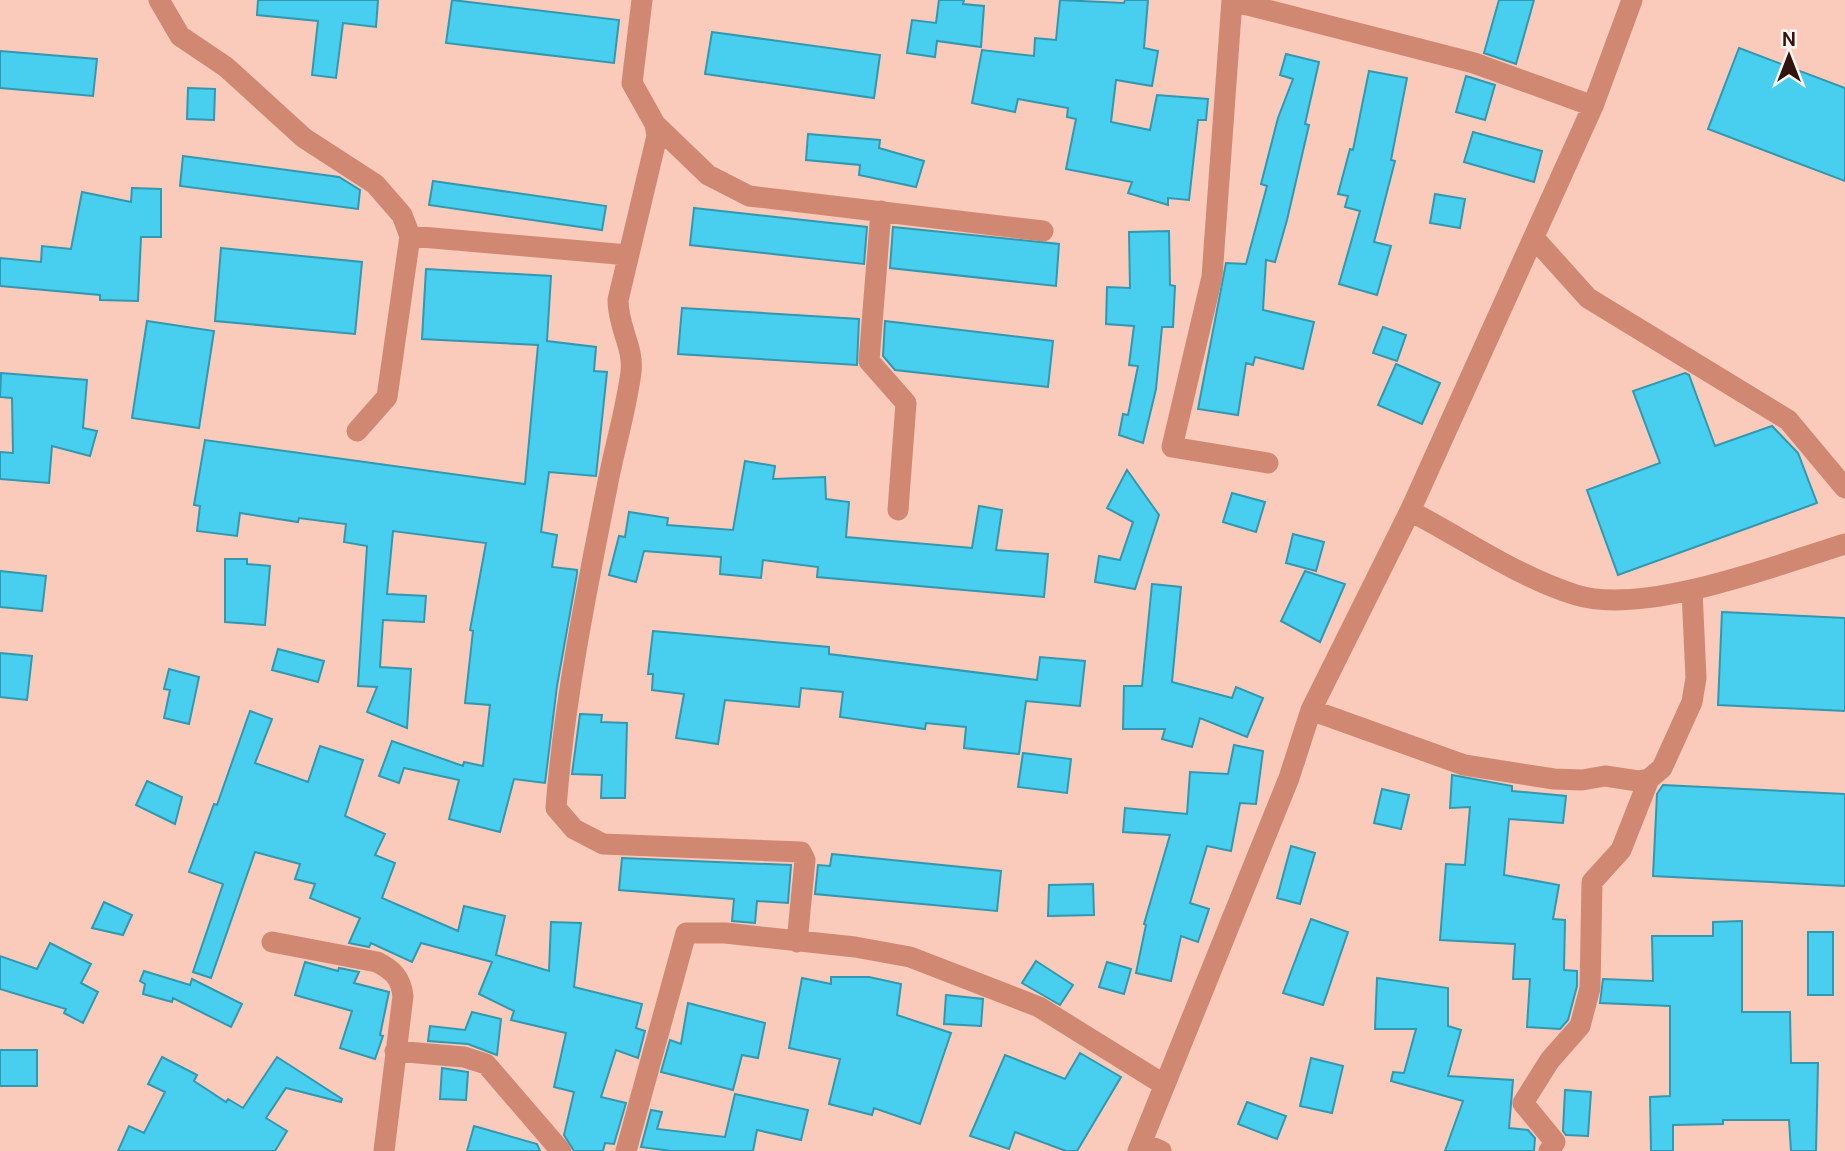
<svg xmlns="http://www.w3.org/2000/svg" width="1845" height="1151" viewBox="0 0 1845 1151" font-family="'DM Sans',sans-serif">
<rect width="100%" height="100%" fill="#facabb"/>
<path fill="#48cfef" stroke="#3198b0" stroke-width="2" d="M258 0H378L376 27 343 23 336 78 312 75 318 21 257 15Z
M452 0 619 20 614 63 446 43Z
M939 0H964L963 4 984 6 981 47 937 41 935 57 907 53 912 20 936 23Z
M1060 0 1124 3 1125 0H1148L1144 48 1158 51 1152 86 1116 80 1111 122 1150 130 1157 95 1208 99 1206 120H1198L1189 200 1168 198V205L1128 193 1132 182 1066 169 1076 119 1067 117 1068 108 1018 99 1015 112 972 103 982 50 1034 56 1035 38 1056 40Z
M1499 0H1534L1516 64 1484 53Z
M712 32 880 55 874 98 705 74Z
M1739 48 1845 88V181L1708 129Z
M0 51 97 59 93 96 0 88Z
M1286 54 1319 62 1305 124 1309 125 1287 220 1275 262 1266 260 1263 310 1314 322 1303 369 1255 357 1253 365 1246 363 1238 415 1198 409 1226 263 1246 264 1267 186 1261 184 1278 118 1293 79 1280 75Z
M1369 71 1407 78 1391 160 1395 161 1374 242 1391 246 1377 295 1339 284 1360 211 1345 207 1348 196 1338 194 1350 149 1353 150Z
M1466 76 1495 85 1485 120 1456 112Z
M188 88 215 89 214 120 187 119Z
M1473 132 1542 151 1534 182 1464 162Z
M808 134 880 140 879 148 924 161 916 187 859 175 860 165 806 160Z
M183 156 339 177 360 190 358 209 180 186Z
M433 181 606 206 602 230 429 205Z
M132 188 161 189V237H141L138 301 100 300V295L0 286V258L41 262 42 246 71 249 82 192 131 202Z
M1435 194 1465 199 1460 228 1430 223Z
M694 208 867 227 864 264 690 245Z
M893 227 1059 244 1056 286 890 268Z
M1169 231 1170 285 1175 286 1173 327H1162L1156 389 1143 443 1119 435 1123 414 1128 415 1138 366 1129 365 1134 326 1106 324 1107 287 1130 288 1129 232Z
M221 248 362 262 355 334 215 321Z
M426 269 551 276 547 341 596 347 594 371 607 372 596 476 549 472 541 532 557 535 552 567 577 570V574L557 686 545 783 514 779 500 832 449 819 459 780 404 768 399 783 379 776 392 741 463 766 464 762 483 766 490 705 465 703 473 631 470 630 486 543 393 531 387 594 426 596 424 622 383 620 380 667 411 669 407 728 367 712 377 687 358 686 367 546 344 542 346 524 299 518 298 522 240 513 237 536 197 531 200 506 194 505 205 440 525 484 538 345 422 339Z
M682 308 859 319 857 365 678 354Z
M147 321 214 331 199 428 132 418Z
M885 321 1053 341 1048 387 895 370 883 356Z
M1383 327 1406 335 1397 361 1373 353Z
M1396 364 1440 383 1422 424 1378 405Z
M1 373 87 380 83 428 97 431 90 456 52 446 49 483 0 479V452L13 453 12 398 0 397Z
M1685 373 1689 375 1715 446 1772 426 1798 453 1817 503 1618 575 1587 490 1660 463 1633 391Z
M745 461 775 466 773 479 825 477 826 499 849 502 846 537 972 548 979 506 1002 510 996 550 1048 554 1044 597 817 577 818 567 763 560 761 578 720 574 721 557 644 551 636 582 609 575 619 536 625 537 629 512 668 518 667 525 733 530Z
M1127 470 1159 515 1135 589 1095 582 1099 556 1120 560 1133 522 1107 508Z
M1232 493 1265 502 1256 532 1223 522Z
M1293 534 1324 542 1316 571 1286 563Z
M225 559H247V564L270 566 265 625 225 622Z
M0 571 46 576 42 611 0 607Z
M1305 571 1345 584 1320 642 1281 621Z
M1152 584 1181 587 1172 682 1232 698 1236 687 1263 698 1247 737 1200 718 1192 747 1162 739 1165 729H1123L1124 686H1142Z
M1722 612 1845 618V711L1718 705Z
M653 631 829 647V654L1037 680 1040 657 1085 661 1080 706 1026 701 1019 754 964 748 966 727 926 723 925 729 840 717 843 692 801 688 799 707 725 700 718 744 676 738 684 694 652 690 653 674H648Z
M278 649 324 661 318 682 272 670Z
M0 653 32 656 27 700 0 697Z
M169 669 199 677 189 724 164 718 170 690 164 689Z
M250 711 272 719 255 763 308 782 320 746 363 760 345 816 385 834 375 855 395 863 382 898 458 931 464 906 505 916 496 955 549 971 551 922 581 923 574 987 642 1004 636 1028 645 1031 638 1058 616 1050 601 1097 626 1103 614 1144 605 1143 603 1151H574L564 1135 574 1092 554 1087 566 1033 511 1020 514 1011 479 994 492 962 421 943 412 962 371 943 369 947 349 943 360 918 310 898 315 884 295 879 300 864 255 852 211 978 193 972 223 884 189 872 214 804 217 805Z
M580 714 602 715 601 722 627 723 625 798H601L602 775 572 774Z
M1234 745 1263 751 1256 804 1240 803 1231 851 1207 846 1190 903 1209 909 1198 942 1181 936 1171 981 1136 973 1146 925 1144 924 1170 835 1123 832 1125 808 1187 814 1190 772 1228 774Z
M1023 753 1071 759 1067 793 1018 787Z
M1452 775 1512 786V791L1566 796 1563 823 1509 819 1504 875 1559 885 1553 919 1565 920 1564 970 1577 971V986L1568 1020 1560 1029 1527 1027 1530 979H1513L1515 944 1440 940 1446 864 1465 865 1470 807 1450 808Z
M147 781 182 797 175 824 136 805Z
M1663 785 1845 794V886L1653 876 1657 794Z
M1382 789 1409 795 1401 829 1374 823Z
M1291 846 1315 853 1300 904 1277 898Z
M832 854 1001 871 997 911 815 894 818 865 830 866Z
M622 858 791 865 788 903 757 901 755 923 732 921 734 899 619 890Z
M1093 884 1094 915 1048 916 1049 885Z
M104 902 132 915 123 935 92 928Z
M1311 919 1348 932 1323 1005 1283 993Z
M1742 921V1012H1790L1791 1063H1818L1816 1151H1791L1789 1120H1723V1124L1673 1125V1151H1651L1650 1097 1670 1096V1006L1600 1003 1603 979 1653 981 1652 936H1713V922Z
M1808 932H1833V995H1808Z
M50 943 91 964 81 983 98 992 83 1023 64 1013 66 1009 0 989V956L37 969Z
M1036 961 1073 985 1060 1005 1022 983Z
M305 962 338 971 339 968 359 972 354 983 389 992 380 1035 383 1036 375 1059 340 1048 352 1011 295 995Z
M1107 962 1131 969 1124 994 1099 987Z
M144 971 190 985 192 979 242 1004 231 1027 173 998 172 1002 143 994 145 984 140 981Z
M831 977H869L901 984 897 1015 951 1033 920 1124 874 1108 872 1115 829 1104 840 1059 789 1048 802 978 831 984Z
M1377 978 1448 988V1026L1461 1030 1448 1076 1513 1080 1509 1128 1528 1130 1535 1138 1534 1151H1445L1463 1101 1391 1081 1393 1072 1404 1073 1416 1029H1375Z
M946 995 983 999 981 1026 944 1024Z
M688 1003 765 1023 758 1058 742 1055 733 1090 661 1072 670 1040 681 1044Z
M472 1012 501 1019 497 1055 468 1044 428 1041 430 1026 465 1030Z
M0 1050H37V1086H0Z
M1080 1053 1121 1077 1077 1151H1066L1015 1132 1009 1149 970 1136 1005 1055 1065 1079Z
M162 1057 197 1075 194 1081 226 1102 228 1099 243 1108 277 1057 342 1099 341 1102 286 1088 266 1118 287 1131 275 1151H118L129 1126 144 1133 165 1092 148 1084Z
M1311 1058 1343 1066 1332 1113 1300 1106Z
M442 1068 468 1072 466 1100 440 1099Z
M1565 1090 1591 1092 1588 1136 1566 1135 1563 1131Z
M735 1094 808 1110 801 1140 757 1130 753 1151H671L641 1147 651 1110 662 1112 657 1129 725 1137Z
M1247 1102 1286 1116 1277 1139 1238 1124Z
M474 1126 537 1144 540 1151H467Z"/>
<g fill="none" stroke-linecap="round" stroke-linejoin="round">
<path stroke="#d18872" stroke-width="21" d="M159 0 180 36 226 67 304 138 375 184 402 215 410 236 387 397 357 431
M642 0 632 83 655 124 657 136 618 300C618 328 634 347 631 372 626 411 614 449 607 487 586 593 564 701 556 808L574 829 603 844 801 852 805 860 797 942
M1232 0 1212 277 1172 447 1268 463
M1232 1 1474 63 1593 106
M655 124 708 175 749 196 1043 231
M881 211 869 361 906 403 898 510
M410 236 628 255
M1534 238 1588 298 1788 420 1845 488
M1410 511C1462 538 1520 578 1576 595 1644 616 1777 565 1845 544
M1311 710 1464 765 1554 779 1582 780 1605 776 1638 781 1649 779 1662 768 1692 702 1696 678 1692 591
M272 942 377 962C393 970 401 978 403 996L384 1151
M395 1051 464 1057 486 1064 561 1151
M1142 1143 1161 1151
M626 1151 686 933H725L855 947 910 957 1039 1007 1163 1084
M1138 1151 1289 778 1311 710 1410 511 1593 106 1632 0
M1549 1151 1555 1142 1523 1103 1550 1060 1580 1026 1590 988 1592 882 1621 850 1649 779"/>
</g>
<g transform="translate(1789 56)" stroke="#fef5f3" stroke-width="5" paint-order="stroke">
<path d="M0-5L12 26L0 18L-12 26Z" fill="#31140c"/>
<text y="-10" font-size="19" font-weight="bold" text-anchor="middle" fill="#31140c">N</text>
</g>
</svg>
